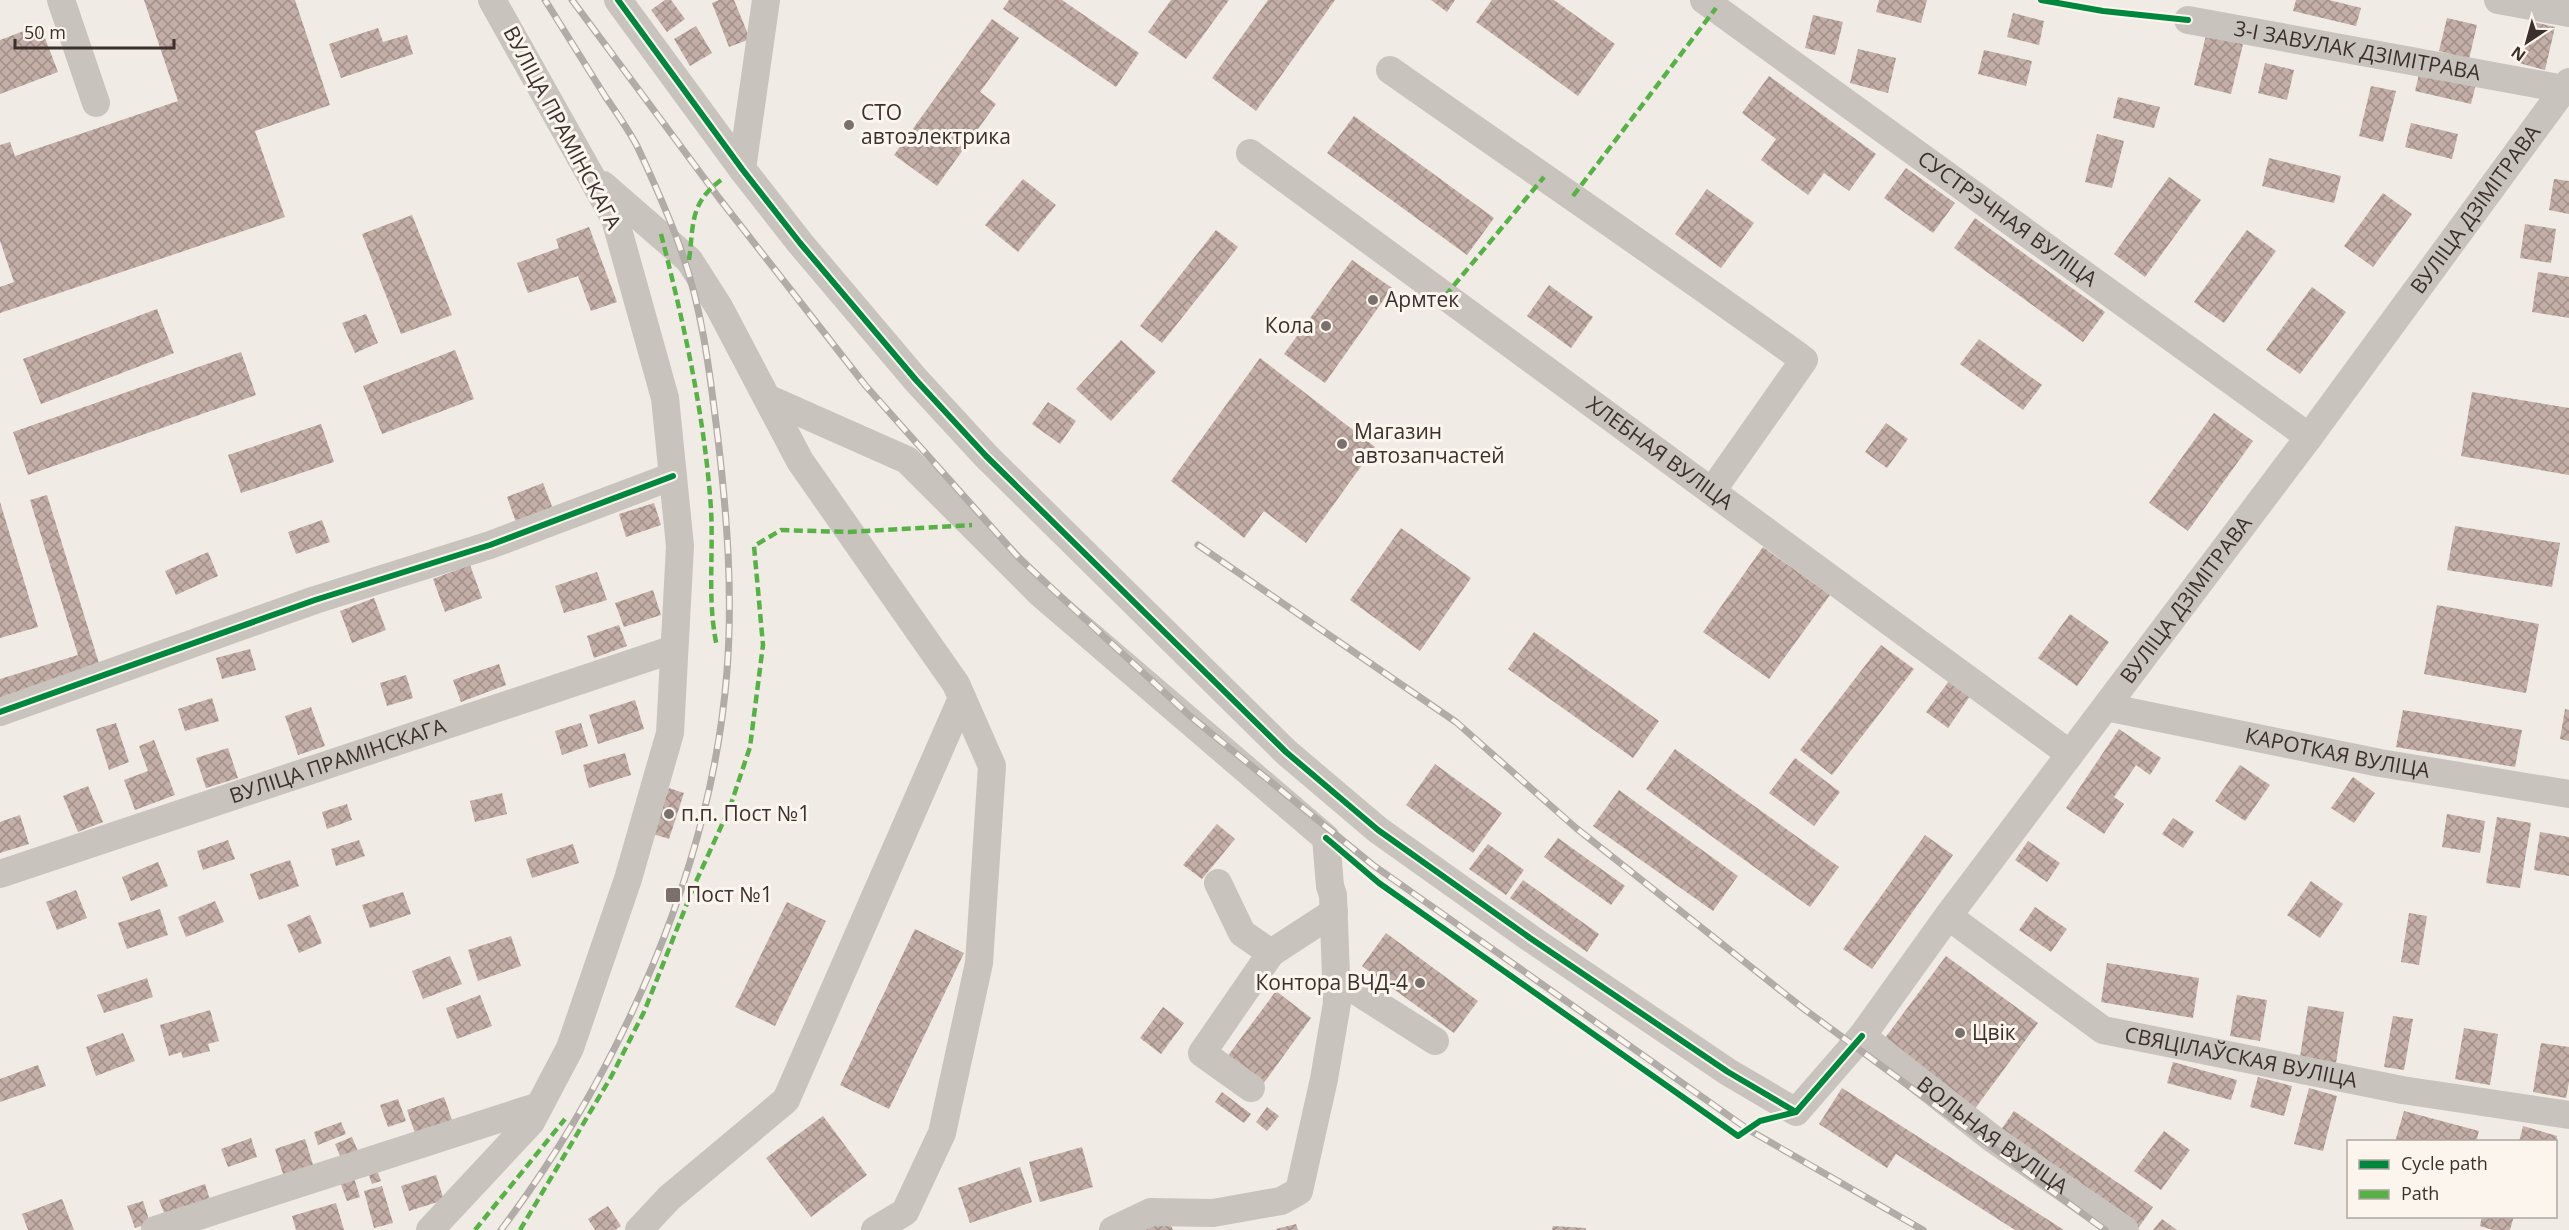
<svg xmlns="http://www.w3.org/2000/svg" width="2569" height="1230" viewBox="0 0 2569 1230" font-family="'Open Sans',sans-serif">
<defs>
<pattern id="building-cross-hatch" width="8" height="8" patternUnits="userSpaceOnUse" patternTransform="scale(1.5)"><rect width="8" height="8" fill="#c3afa7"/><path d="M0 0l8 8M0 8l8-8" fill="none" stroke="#a08f88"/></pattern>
</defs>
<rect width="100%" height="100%" fill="#f0ebe5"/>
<path fill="url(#building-cross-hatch)" d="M144 0H295L330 105 255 131 285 217 0 313V287L14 282 0 241V145L10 142 15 156 178 101Z
M665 0H671L685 19 667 32 651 10Z
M719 0H734L750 39 729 47 712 3Z
M1009 0H1062L1139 53 1116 87 1003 9Z
M1171 0H1229L1186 59 1148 32Z
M1268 0H1335L1256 111 1212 78Z
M1431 0H1455L1447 12Z
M1492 0H1554L1615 44 1578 96 1476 22Z
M1879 0H1927L1921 23 1876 12Z
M2296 0H2329L2361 8 2356 26 2293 11Z
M2013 13 2044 21 2039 45 2007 37Z
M1813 15 1843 22 1835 55 1805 48Z
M2447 18 2477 25 2469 59 2439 51Z
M992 19 1019 38 980 92 996 104 937 186 894 155Z
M2529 21 2555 27 2545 70 2519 63Z
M40 25 58 72 0 94V40Z
M696 26 712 53 690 66 674 39Z
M378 28 383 42 407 35 413 54 341 78 329 44Z
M2207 31 2244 40 2231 94 2194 85Z
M1858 49 1896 58 1888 93 1850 83Z
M1984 50 2032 61 2026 86 1978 74Z
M2265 63 2294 70 2287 100 2258 93Z
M2420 70 2476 84 2471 104 2415 91Z
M1769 76 1876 154 1849 191 1824 173 1808 195 1761 160 1776 139 1742 113Z
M2371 86 2396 91 2383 142 2359 136Z
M2118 97 2160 107 2154 128 2113 118Z
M1354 116 1494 218 1467 255 1327 153Z
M2411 123 2458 134 2452 159 2405 147Z
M2097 134 2124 141 2112 188 2085 182Z
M2269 158 2341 176 2334 203 2262 186Z
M1906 168 1955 203 1933 233 1884 198Z
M2169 177 2201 200 2145 277 2114 254Z
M1023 179 1056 205 1018 252 985 225Z
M2554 179 2569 181V214L2549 210Z
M1707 189 1754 223 1721 268 1675 234Z
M2383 193 2412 214 2373 267 2344 246Z
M412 215 452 315 401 334 362 234Z
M1975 218 2105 312 2083 342 1954 248Z
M2525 224 2556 229 2551 263 2520 258Z
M589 227 617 302 591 311 578 276 528 293 517 263 559 248 556 239Z
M1216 230 1238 247 1162 343 1140 326Z
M2247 230 2276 251 2224 323 2194 302Z
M1352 260 1392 288 1325 383 1284 354Z
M2538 272 2569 277V318L2532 312Z
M1549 285 1593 317 1571 348 1527 316Z
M2312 287 2346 312 2300 374 2266 350Z
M157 309 174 353 41 404 23 359Z
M366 314 378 343 355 353 342 323Z
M1979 339 2042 385 2023 410 1960 364Z
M1121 340 1156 372 1111 421 1076 389Z
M455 350 474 399 382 434 363 386Z
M241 352 256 395 28 475 13 432Z
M1260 358 1375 447 1306 543 1264 511 1244 538 1171 481Z
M2472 392 2569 408V475L2461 456Z
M1048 402 1076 421 1060 444 1032 424Z
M2214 413 2253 441 2188 531 2149 503Z
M1886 423 1908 439 1887 468 1865 452Z
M321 424 334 462 241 493 228 455Z
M543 483 553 509 516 522 507 497Z
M47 495 101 670 0 701V679L78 655 30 500Z
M0 502 38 627 0 638Z
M654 503 661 525 626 537 619 514Z
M322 520 330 542 296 554 288 532Z
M2455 526 2560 543 2552 587 2447 570Z
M1401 528 1471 578 1420 651 1350 600Z
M1763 547 1830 595 1769 679 1703 632Z
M208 552 218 576 176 595 165 571Z
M470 565 482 598 445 612 433 579Z
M597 572 607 600 564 613 555 586Z
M653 590 661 615 624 627 615 603Z
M374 598 386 630 352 643 340 611Z
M2437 605 2539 624 2526 693 2424 674Z
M2070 614 2109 642 2077 686 2038 658Z
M619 625 627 646 594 658 587 636Z
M1534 632 1659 721 1633 758 1508 669Z
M1881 645 1914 669 1832 775 1800 750Z
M250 649 256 670 222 679 216 658Z
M499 664 506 685 461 702 453 680Z
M406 675 413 698 387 706 380 683Z
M1949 681 1970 696 1948 728 1926 712Z
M212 698 219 721 185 731 178 709Z
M635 700 644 729 598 744 589 715Z
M311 707 325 746 298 755 285 716Z
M2565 709 2569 710V741L2560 739Z
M2403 710 2522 730 2515 767 2396 747Z
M116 723 129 762 109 770 96 729Z
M581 723 588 746 562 755 555 731Z
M2119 729 2161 758 2150 775 2136 765 2114 797 2124 804 2104 834 2066 808Z
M154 740 175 795 135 810 124 780 148 771 139 746Z
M228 748 238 778 206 788 196 758Z
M1675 749 1839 867 1810 907 1646 789Z
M625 753 631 775 589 788 583 765Z
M1795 758 1840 792 1814 826 1769 793Z
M1435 764 1502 813 1473 853 1406 805Z
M2240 765 2270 785 2245 821 2215 801Z
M2353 777 2375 793 2354 823 2331 808Z
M88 786 103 822 78 832 63 796Z
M669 788 684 793 669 839 653 834Z
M1619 790 1738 876 1713 911 1593 826Z
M502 793 507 814 475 822 470 801Z
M347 804 352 820 327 829 322 812Z
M2447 814 2485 821 2480 853 2442 847Z
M20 815 29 844 0 853V822Z
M2497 817 2531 823 2520 888 2486 883Z
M2173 818 2194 832 2183 848 2162 834Z
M1217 824 1235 839 1202 879 1183 865Z
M2540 832 2569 837V876L2534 870Z
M1925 835 1953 855 1872 969 1843 949Z
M1558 838 1625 886 1611 905 1544 857Z
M228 840 235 859 203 870 197 851Z
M359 840 365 856 336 866 331 849Z
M2028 841 2060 863 2047 882 2015 860Z
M573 844 579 863 532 878 526 859Z
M1488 844 1524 870 1506 895 1469 869Z
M290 860 299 886 259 900 250 874Z
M158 862 168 886 131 901 122 877Z
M1523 880 1599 934 1587 952 1510 898Z
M2311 881 2343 904 2320 938 2287 915Z
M76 890 87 918 57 930 46 902Z
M403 892 411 914 370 928 362 905Z
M215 901 224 922 186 937 178 917Z
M787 902 826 921 775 1026 735 1007Z
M2035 907 2067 929 2051 952 2019 930Z
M160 909 168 935 127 949 118 923Z
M2409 913 2427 916 2419 965 2401 962Z
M310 915 322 943 299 953 287 925Z
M915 929 964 953 889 1109 840 1085Z
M1386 933 1478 1001 1454 1033 1362 966Z
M511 936 521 966 478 981 468 950Z
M450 956 462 984 423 999 412 971Z
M1946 956 2038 1023 1974 1110 1882 1042Z
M2107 963 2199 978 2193 1018 2101 1002Z
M147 978 153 997 104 1013 97 995Z
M1276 991 1311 1018 1263 1084 1227 1057Z
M480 995 492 1026 457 1039 446 1008Z
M2237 995 2267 1000 2260 1041 2230 1036Z
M2308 1006 2344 1012 2336 1063 2300 1057Z
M1163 1007 1184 1023 1161 1054 1140 1038Z
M210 1010 219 1041 208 1044 210 1051 183 1058 181 1052 169 1056 160 1025Z
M2393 1016 2413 1019 2404 1070 2384 1067Z
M2464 1028 2498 1034 2490 1085 2455 1079Z
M123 1033 135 1061 96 1076 86 1047Z
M2541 1043 2569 1047V1082L2566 1098 2533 1092Z
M2173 1062 2237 1080 2231 1100 2167 1083Z
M38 1065 46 1086 0 1102V1079Z
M2258 1077 2292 1086 2284 1116 2250 1107Z
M1842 1088 2064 1230H2015L1896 1154 1887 1168 1819 1124Z
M2309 1088 2337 1096 2323 1151 2294 1144Z
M1222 1092 1251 1114 1244 1123 1215 1102Z
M444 1097 452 1120 415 1133 407 1110Z
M398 1099 406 1121 388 1127 380 1105Z
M1267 1107 1279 1116 1267 1131 1256 1122Z
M2014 1111 2153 1207 2137 1230 1998 1134Z
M2404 1111 2479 1131 2476 1142H2395Z
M823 1116 867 1175 811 1217 766 1158Z
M341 1122 346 1134 318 1145 314 1132Z
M2523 1126 2557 1136 2556 1142H2519Z
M2164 1131 2190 1150 2161 1190 2134 1171Z
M352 1137 360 1156 343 1163 335 1144Z
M251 1138 257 1157 228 1167 221 1149Z
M305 1139 314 1168 284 1177 275 1149Z
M1082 1147 1093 1187 1040 1202 1029 1162Z
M1020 1167 1032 1202 970 1223 958 1188Z
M377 1170 381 1181 372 1184 368 1173Z
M436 1175 444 1200 409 1211 401 1186Z
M354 1178 360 1197 347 1201 340 1182Z
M205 1184 210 1200 165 1215 159 1200Z
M382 1186 393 1223 374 1228 364 1191Z
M62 1199 74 1230H28L22 1214Z
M143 1201 150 1223 135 1228 127 1206Z
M336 1203 344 1230H296L292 1216Z
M608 1206 621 1226 615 1230H595L588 1219Z
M2482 1216H2514L2510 1230H2493L2480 1226Z
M2162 1219 2177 1230H2153Z
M1169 1221 1173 1230H1143Z
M1296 1224 1298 1230H1277L1276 1229Z
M1553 1226 1586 1228V1230H1552Z"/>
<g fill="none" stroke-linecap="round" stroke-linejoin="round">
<g stroke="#c9c3be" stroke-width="28">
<path d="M61 0 96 103"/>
<path id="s1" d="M618 0 742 169 800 243 916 380 986 456 1286 752 1378 830 1530 938 1728 1072 1796 1112 1862 1036 1948 916 2309 437 2569 82"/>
<path id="s2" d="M1704 0 2309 437"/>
<path d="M2498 0 2569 13"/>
<path id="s3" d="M2188 20 2564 89"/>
<path d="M1390 70C1528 167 1667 261 1804 360L1712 491"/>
<path id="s4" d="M1250 153 2070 754"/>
<path d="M742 169 766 0"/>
<path d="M603 185 689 260 719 307 800 461 956 684 992 766 979 963 942 1133 905 1212 875 1230"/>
<path d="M767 398 907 460 1040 593 1326 838 1330 886 1333 895 1337 1003 1324 1079 1299 1191 1281 1201 1213 1213 1151 1212 1113 1230"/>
<path id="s5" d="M2106 707 2380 763 2569 794"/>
<path d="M0 712 315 600 490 545 673 476"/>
<path id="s6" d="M0 874 674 649"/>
<path d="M1218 883 1242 933 1271 953 1334 912"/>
<path id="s7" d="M1948 916 2103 1030 2402 1090 2569 1115"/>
<path d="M1336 978 1435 1041"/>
<path id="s8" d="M1862 1036 1993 1139 2125 1230"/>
<path d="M1251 1088 1202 1053 1271 953"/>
<path d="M155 1230 539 1106"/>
<path d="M430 1230 531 1122 570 1048 628 879 670 733 680 546 665 398 615 219 492 0"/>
<path d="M639 1230 669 1198 786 1100 962 698"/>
</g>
<defs>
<path id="rail" d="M572 0 719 198 865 385 1019 558 1190 716 1373 865 1749 1130 1923 1230
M1198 545 1456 722 1576 828 1804 1009 2105 1230
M501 1230C619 1074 712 867 727 671 733 593 727 516 718 439 710 375 703 311 681 250 669 216 653 180 637 146 628 129 616 112 605 96 585 64 565 32 545 0"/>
</defs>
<use href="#rail" stroke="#b1aca8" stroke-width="7"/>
<use href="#rail" stroke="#fbf5ee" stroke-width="4.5" stroke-dasharray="14" stroke-linecap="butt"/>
<path stroke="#57b246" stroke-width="4.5" stroke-dasharray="9 4.5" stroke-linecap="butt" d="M1573 196 1716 8
M661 234C683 320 703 409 710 496 715 547 706 597 717 647
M689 260C694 224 689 204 721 180
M1445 296 1544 177
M475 1230 565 1119
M520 1230 611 1077 644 1012 694 886 730 807 750 747 763 645 754 546 781 530 849 532 972 525"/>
<defs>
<path id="cycleway" d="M618 0 742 169 800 243 916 380 986 456 1286 752 1378 830 1530 938 1728 1072 1796 1112
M2041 0 2103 11 2188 20
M0 712 315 600 490 545 673 476
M1326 838 1379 883 1738 1136 1760 1121 1796 1112
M1796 1112 1862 1036"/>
</defs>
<use href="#cycleway" stroke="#fbf5ee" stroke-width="10"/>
<use href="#cycleway" stroke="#00873e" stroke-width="6"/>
</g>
<g fill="#7a716c" stroke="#fbf5ee" stroke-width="2">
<circle cx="849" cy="125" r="6"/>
<circle cx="1373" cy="300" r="6"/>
<circle cx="1326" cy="326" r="6"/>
<circle cx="1342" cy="444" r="6"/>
<circle cx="669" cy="814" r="6"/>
<rect x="665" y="887" width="16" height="16" rx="3"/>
<circle cx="1420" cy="983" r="6"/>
<circle cx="1960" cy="1033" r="6"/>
</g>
<g text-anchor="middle" stroke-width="6" stroke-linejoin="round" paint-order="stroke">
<g font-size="21" fill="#3b302b" stroke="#fbf5ee">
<text dy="7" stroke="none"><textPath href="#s3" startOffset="172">3-І ЗАВУЛАК ДЗІМІТРАВА</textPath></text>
<text transform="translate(562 128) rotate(62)" y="7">ВУЛІЦА ПРАМІНСКАГА</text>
<text dy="7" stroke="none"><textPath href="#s1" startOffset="2763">ВУЛІЦА ДЗІМІТРАВА</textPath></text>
<text dy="7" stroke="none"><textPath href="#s2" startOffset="374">СУСТРЭЧНАЯ ВУЛІЦА</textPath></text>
<text dy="7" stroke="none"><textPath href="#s4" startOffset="508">ХЛЕБНАЯ ВУЛІЦА</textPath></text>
<text dy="7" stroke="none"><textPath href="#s1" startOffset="2277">ВУЛІЦА ДЗІМІТРАВА</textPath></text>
<text dy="7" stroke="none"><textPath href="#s5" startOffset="236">КАРОТКАЯ ВУЛІЦА</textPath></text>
<text dy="7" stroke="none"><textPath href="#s6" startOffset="356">ВУЛІЦА ПРАМІНСКАГА</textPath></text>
<text dy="7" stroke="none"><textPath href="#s7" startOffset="333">СВЯЦІЛАЎСКАЯ ВУЛІЦА</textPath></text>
<text dy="7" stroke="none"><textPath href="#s8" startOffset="164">ВОЛЬНАЯ ВУЛІЦА</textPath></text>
</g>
<g font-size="21" fill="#3b302b" stroke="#fbf5ee" text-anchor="start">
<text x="861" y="120">СТО<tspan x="861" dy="24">автоэлектрика</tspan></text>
<text x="1385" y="307">Армтек</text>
<text x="1314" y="333" text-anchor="end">Кола</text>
<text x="1354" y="439">Магазин<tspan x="1354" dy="24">автозапчастей</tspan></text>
<text x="681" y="821">п.п. Пост №1</text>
<text x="686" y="902">Пост №1</text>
<text x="1408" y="990" text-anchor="end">Контора ВЧД-4</text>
<text x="1972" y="1040">Цвік</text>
</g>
</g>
<rect x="2347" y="1140" width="210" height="78" fill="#fbf5ee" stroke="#aea6a0" stroke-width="1.5"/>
<rect x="2359" y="1160" width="30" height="9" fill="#00873e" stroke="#aea6a0" stroke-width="1.5"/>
<text x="2401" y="1170" font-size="18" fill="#3b302b">Cycle path</text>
<rect x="2359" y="1190" width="30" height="9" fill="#57b246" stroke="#aea6a0" stroke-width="1.5"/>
<text x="2401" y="1200" font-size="18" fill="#3b302b">Path</text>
<g transform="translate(2527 42) rotate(216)" stroke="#fbf5ee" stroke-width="4.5" paint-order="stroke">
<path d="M0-4.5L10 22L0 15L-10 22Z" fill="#3b302b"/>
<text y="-9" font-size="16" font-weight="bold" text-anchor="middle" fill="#3b302b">N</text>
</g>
<path d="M15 39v9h159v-9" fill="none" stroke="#3b302b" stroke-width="3"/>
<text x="24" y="39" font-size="18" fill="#3b302b" stroke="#fbf5ee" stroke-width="4.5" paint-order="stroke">50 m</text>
</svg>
